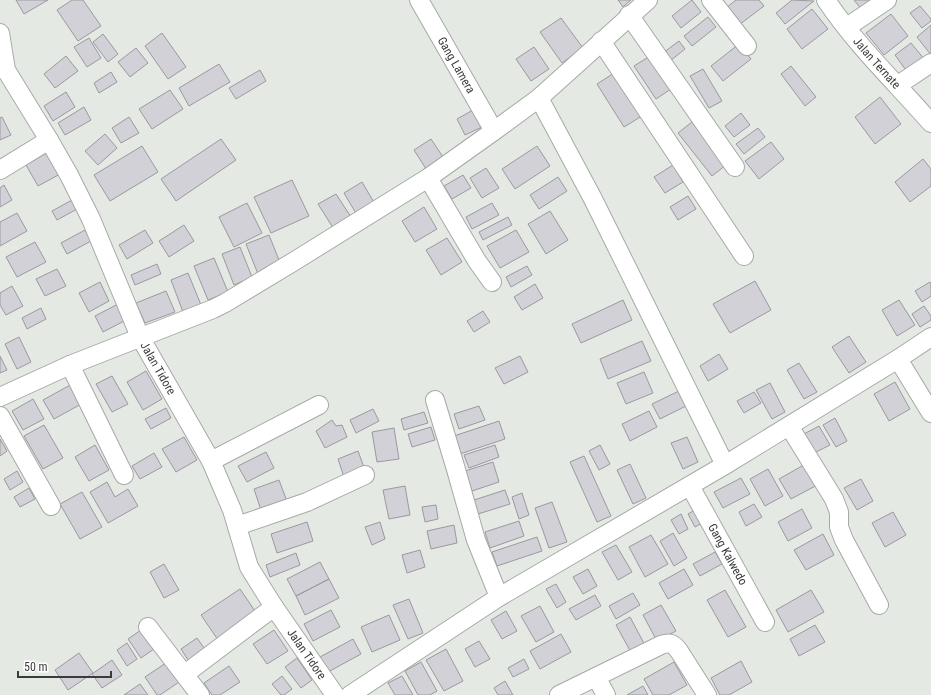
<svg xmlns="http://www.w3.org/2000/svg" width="931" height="695" viewBox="0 0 931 695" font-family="'Roboto Condensed',sans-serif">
<rect width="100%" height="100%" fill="#e5e9e4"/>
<path fill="#d1d1d7" stroke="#99999f" d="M16 0H48L24 14Z
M72 0H83L101 26 78 41 57 10Z
M618 0H631L623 7Z
M692 0 701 12 681 28 672 16Z
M736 0H759L764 6 739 25 726 8Z
M792 0 814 1 785 24 776 13Z
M854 0H875L862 10Z
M920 6 931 19V21L922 28 910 13Z
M812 9 828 29 802 49 787 29Z
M891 14 908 36 884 55 866 33Z
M708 17 716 27 692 46 684 36Z
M561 18 583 48 562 63 540 32Z
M931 25V55L917 37Z
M162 33 186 67 168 79 145 46Z
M103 34 118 54 108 62 93 42Z
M89 38 101 58 87 67 74 47Z
M679 41 685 49 670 61 663 53Z
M911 43 925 60 908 73 895 55Z
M739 44 751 59 723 81 711 66Z
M534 47 549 69 531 81 516 59Z
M136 48 148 63 130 77 118 62Z
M66 56 78 71 55 88 44 74Z
M650 56 671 89 656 99 634 66Z
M219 64 230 82 189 106 179 88Z
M791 66 816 97 805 106 781 74Z
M703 69 722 101 709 108 690 76Z
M260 70 266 81 236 99 229 88Z
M111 72 117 82 99 93 94 83Z
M614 73 642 116 624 127 597 84Z
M170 90 183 109 152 129 139 109Z
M66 92 75 107 53 121 44 106Z
M880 97 901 124 875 144 855 117Z
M84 107 91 120 65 135 58 123Z
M473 110 482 127 465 135 457 119Z
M741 113 750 125 734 137 725 126Z
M2 117 11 135 0 140V118Z
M129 117 139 133 121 143 112 128Z
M692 122 726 165 712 176 678 133Z
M758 128 765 137 744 154 736 144Z
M105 134 117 148 98 165 85 151Z
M221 139 236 160 176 201 161 179Z
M431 139 445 160 428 172 414 150Z
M771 142 784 159 759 179 745 161Z
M142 146 158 172 110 201 94 175Z
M537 146 550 166 515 189 502 169Z
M50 151 62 173 38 186 26 165Z
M923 159 931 169V186L910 202 895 182Z
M673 165 683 182 665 193 654 177Z
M486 168 499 188 482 198 470 178Z
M463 175 471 188 452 199 444 186Z
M558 177 567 191 539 209 530 195Z
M292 180 309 216 271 233 254 197Z
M362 182 375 204 357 215 344 193Z
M4 185 12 200 0 207V188Z
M336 194 353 220 335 231 318 204Z
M688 196 696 209 678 220 670 207Z
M74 199 79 208 57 220 52 211Z
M247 203 262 233 234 247 219 217Z
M492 203 499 215 472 229 466 217Z
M424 207 437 229 415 242 402 221Z
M550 211 568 240 546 254 528 224Z
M17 213 27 231 0 246V222Z
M508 217 512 225 483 240 479 232Z
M184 225 194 241 169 257 159 241Z
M85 230 91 241 67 254 61 243Z
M145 230 153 243 127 259 119 245Z
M516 230 529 252 500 268 487 246Z
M269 235 281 265 258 274 246 244Z
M447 238 462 262 441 275 426 250Z
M35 242 46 262 17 277 6 257Z
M240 247 252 277 234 285 222 254Z
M214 258 228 292 208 300 194 266Z
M157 264 161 274 135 285 131 275Z
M527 266 532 275 511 287 506 277Z
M57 269 66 286 45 296 36 279Z
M188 273 201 305 183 312 171 280Z
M755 281 771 310 730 333 713 304Z
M100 282 109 301 89 312 79 293Z
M930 282 931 284V296L922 302 915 291Z
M535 284 543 298 522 310 514 297Z
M12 286 23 306 6 315 0 305V293Z
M166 291 175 312 145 323 136 303Z
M623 300 632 320 581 343 572 324Z
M899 300 915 325 897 336 882 310Z
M120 303 128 319 103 332 95 316Z
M924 306 931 316V320L920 327 912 314Z
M41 308 46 319 27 329 22 318Z
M483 311 490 322 474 332 467 321Z
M849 336 866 362 849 373 832 347Z
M19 337 31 362 17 369 5 344Z
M642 341 651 361 608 379 600 359Z
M719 354 728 369 708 381 700 366Z
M0 356 7 370 0 373Z
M520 356 528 372 504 384 495 368Z
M799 363 817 392 804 399 787 370Z
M146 371 162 399 143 410 127 382Z
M644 372 653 393 626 404 617 383Z
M112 376 128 404 112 412 96 384Z
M895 382 910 409 889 421 874 394Z
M770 383 785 412 772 419 756 390Z
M72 384 83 403 54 419 43 400Z
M681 390 688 405 660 419 652 404Z
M754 392 761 403 744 413 737 401Z
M33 399 44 419 23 430 12 411Z
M479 406 485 420 459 429 454 414Z
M166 408 171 418 151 429 145 419Z
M373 409 379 421 356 433 350 420Z
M649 411 657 427 630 441 622 424Z
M424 412 428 423 404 430 401 419Z
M835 418 847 441 836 447 823 425Z
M332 420 336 426 342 425 347 437 325 448 316 431Z
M499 421 505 439 457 455 451 437Z
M44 425 63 458 43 469 24 436Z
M819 426 830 445 812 454 802 435Z
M431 427 435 440 412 447 408 434Z
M394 428 399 459 377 462 372 432Z
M184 437 197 460 176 472 162 449Z
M687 437 698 462 683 469 671 443Z
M0 439 7 451 0 456Z
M95 445 109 470 89 481 75 457Z
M495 445 499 457 469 468 464 455Z
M600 445 610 464 599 470 589 451Z
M358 451 365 470 344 477 338 459Z
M266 452 274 468 247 482 238 466Z
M154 453 162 467 140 479 132 466Z
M584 456 611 516 597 522 570 462Z
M493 462 499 482 472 491 465 471Z
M809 462 821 483 791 499 779 479Z
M630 464 646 498 633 504 617 470Z
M768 469 783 496 765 506 750 479Z
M17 471 23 482 10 490 4 479Z
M741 478 750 494 723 508 714 492Z
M861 479 873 501 857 510 844 488Z
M279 480 288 504 262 513 254 489Z
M107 482 115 497 128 489 138 506 108 523 90 492Z
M405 486 410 515 389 519 383 490Z
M29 488 35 499 20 507 14 497Z
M505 490 510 504 478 514 474 500Z
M82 492 102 527 80 539 60 504Z
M522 493 529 515 519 519 512 497Z
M552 502 567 542 549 548 535 508Z
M754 504 762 517 746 526 739 512Z
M436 505 438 519 425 522 422 507Z
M802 509 812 528 788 541 778 522Z
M695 510 702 523 695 527 688 514Z
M893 512 906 535 885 547 872 523Z
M681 514 688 529 679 534 671 520Z
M519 521 524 536 490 548 485 532Z
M307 522 313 541 277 553 271 534Z
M380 522 385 539 372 545 365 527Z
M454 525 457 543 431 549 427 531Z
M673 533 687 558 674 566 660 541Z
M823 534 834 555 806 570 794 550Z
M651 535 668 564 645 577 629 547Z
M537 537 542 551 497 566 492 552Z
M616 545 632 572 618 580 602 552Z
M420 550 425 567 407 573 402 555Z
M715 552 722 564 700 576 693 564Z
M296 553 300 565 270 577 266 565Z
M320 562 329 579 296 596 287 579Z
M164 564 179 590 164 598 150 572Z
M588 569 597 586 583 594 573 577Z
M684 569 693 585 668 599 659 583Z
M329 579 339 598 305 615 296 596Z
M556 584 566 602 557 608 546 589Z
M240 589 257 614 218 640 201 615Z
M725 590 746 627 728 637 707 600Z
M811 590 824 612 788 632 776 610Z
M633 593 640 605 616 619 609 606Z
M595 595 601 606 576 620 569 609Z
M409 599 423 633 408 639 393 605Z
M661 605 676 631 657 641 643 615Z
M540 606 554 632 536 642 521 616Z
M331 610 340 627 313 641 304 624Z
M506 611 517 631 502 639 491 620Z
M389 615 400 640 372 652 361 627Z
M630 617 647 649 633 656 616 625Z
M815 625 825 642 799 656 790 639Z
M141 630 154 649 141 658 128 639Z
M274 630 288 651 267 664 253 644Z
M561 634 571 652 540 669 530 651Z
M197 638 209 655 192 666 181 649Z
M353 639 361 654 328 672 320 657Z
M479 641 490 659 475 667 465 649Z
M127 643 137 659 127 666 117 650Z
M446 649 463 681 444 691 426 660Z
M79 653 93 673 68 690 55 670Z
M297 658 312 680 301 688 285 667Z
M524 659 529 669 513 677 508 668Z
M112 660 122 675 102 688 92 674Z
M169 661 182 680 160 695H157L145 677Z
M741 661 752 682 729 695H720L711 678Z
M421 662 437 691 430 695H418L405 671Z
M674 662 687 685 669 695H653L644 679Z
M229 666 240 682 220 695H212L204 683Z
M282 676 292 689 284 695H281L272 684Z
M402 676 413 695H395L388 683Z
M505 681 513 695H498L494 688Z
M140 684 148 695H124Z
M643 686 648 695H627Z"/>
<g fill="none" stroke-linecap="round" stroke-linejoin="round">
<defs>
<g id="minor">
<path id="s1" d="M419 0 494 131"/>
<path d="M711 0 747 46"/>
<path id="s2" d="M826 0C856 45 896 83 931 123"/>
<path d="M629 15 735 167"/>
<path d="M847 27 887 0"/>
<path id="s3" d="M0 33 6 70 49 140 69 175 91 219 140 337 211 461 232 510 249 567 274 607 335 695"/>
<path d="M601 41 744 256"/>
<path d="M898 85 931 63"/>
<path d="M539 98 593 199 725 465"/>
<path d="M0 170 49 140"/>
<path d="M428 178 477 261 492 282"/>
<path d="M898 359 931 413"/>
<path d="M70 365 124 475"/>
<path d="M0 397 70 365 213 309 225 303 293 262 428 178 494 131 539 98 648 0"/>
<path d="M435 400 455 466 476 540 499 597"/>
<path d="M0 416 51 506"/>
<path d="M789 426 834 499 839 512V527L844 540 879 605"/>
<path d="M211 461 319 405"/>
<path id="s4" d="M690 486 765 622"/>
<path d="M237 526 307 502 365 475"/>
<path d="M148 627 200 695"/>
<path d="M185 674 274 607"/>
<path d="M596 677 606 695"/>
<path d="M350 695 499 597 725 465 898 359 931 337"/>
<path d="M559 695 661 645C670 642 673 643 679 651L707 695"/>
</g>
</defs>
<use href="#minor" stroke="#a6aaa6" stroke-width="20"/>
<use href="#minor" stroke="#fff" stroke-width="18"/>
</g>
<g text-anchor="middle" stroke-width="3" stroke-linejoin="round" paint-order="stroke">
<g font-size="12" fill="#3a3c3a" stroke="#fff">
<text dy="4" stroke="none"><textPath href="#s2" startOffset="81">Jalan Ternate</textPath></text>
<text dy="4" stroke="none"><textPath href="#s1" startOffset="75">Gang Lamera</textPath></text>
<text dy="4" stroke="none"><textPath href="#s3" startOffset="373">Jalan Tidore</textPath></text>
<text dy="4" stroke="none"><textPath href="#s4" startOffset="78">Gang Kalwedo</textPath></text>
<text dy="4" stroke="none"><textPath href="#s3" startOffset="697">Jalan Tidore</textPath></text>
</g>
</g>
<path d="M18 671v6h93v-6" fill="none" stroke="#3a3c3a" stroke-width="2"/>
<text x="24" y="671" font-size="12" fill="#3a3c3a" stroke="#ffffff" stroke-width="3" paint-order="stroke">50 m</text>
</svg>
